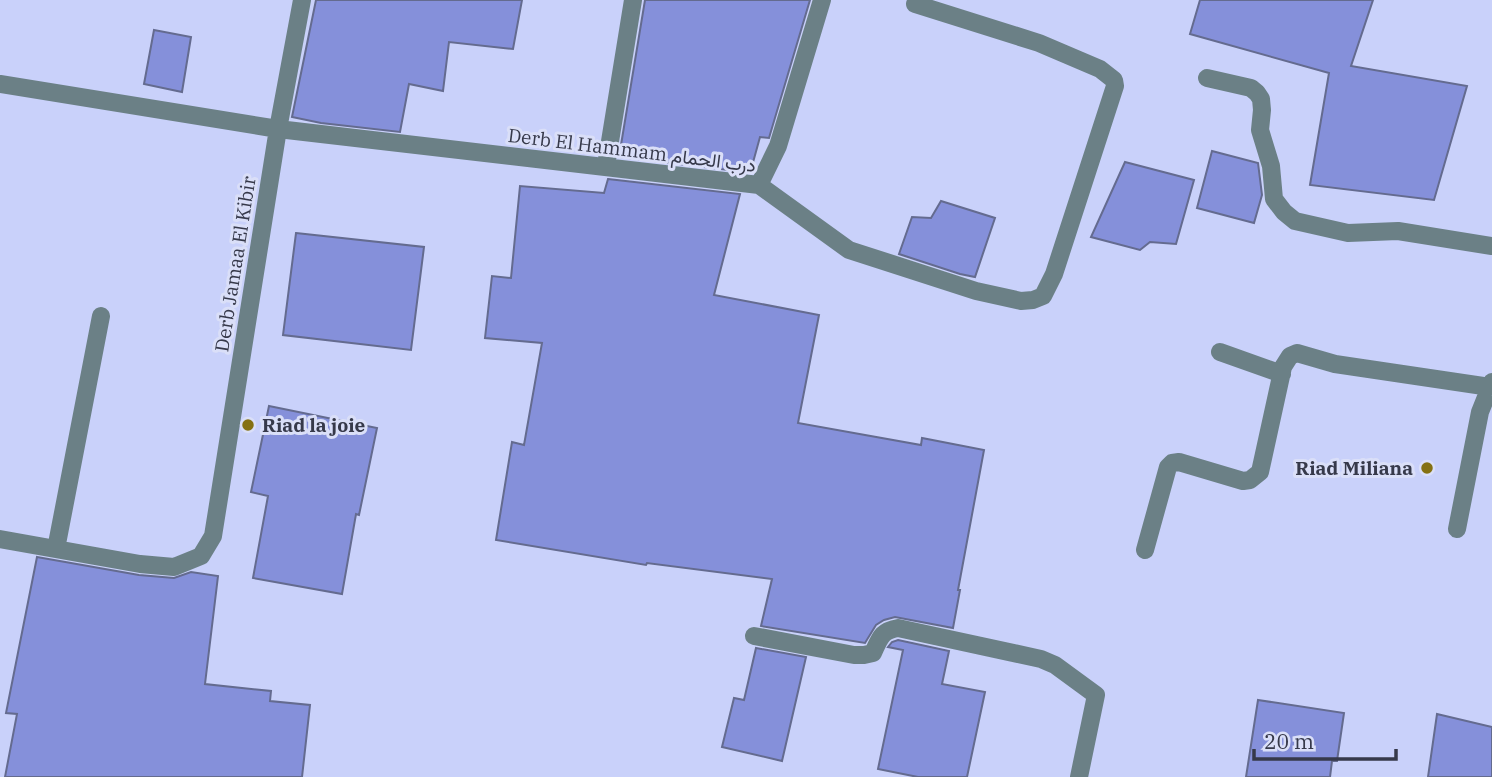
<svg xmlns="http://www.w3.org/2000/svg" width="1492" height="777" viewBox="0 0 1492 777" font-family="'IBM Plex Serif',Vazirmatn,serif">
<rect width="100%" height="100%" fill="#c9d1fa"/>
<path fill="#8590da" stroke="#646b8f" stroke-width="2" d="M316 0H522L513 49 449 42 443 91 409 84 400 132 321 123 292 117Z
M645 0H810L769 138 760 137 752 166 747 165 745 172 619 157Z
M1200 0H1373L1351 66 1467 86 1434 200 1310 185 1329 73 1190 34Z
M154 30 191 37 182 92 144 84Z
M1212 151 1258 163 1262 195 1254 223 1197 208Z
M1125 162 1194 180 1176 244 1150 242 1140 250 1091 237Z
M608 179 740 194 714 295 819 315 798 423 921 445 922 438 984 450 958 590H960L953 628 895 617 884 620 876 625 865 643 761 626 772 579 647 563 646 565 496 540 512 442 524 445 542 343 485 338 492 276 511 278 520 186 604 193Z
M941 201 995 218 975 277 960 274 899 254 912 217 931 218Z
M296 233 424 247 411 350 283 335Z
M269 406 377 428 359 515 356 514 342 594 253 578 268 496 251 492Z
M37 557 139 575 174 578 191 572 218 576 205 684 271 691 270 701 310 705 302 777H5L17 714 6 713Z
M898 640 949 651 942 684 985 692 967 777H918L878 769 903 650 888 647 892 642Z
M756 648 806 657 782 761 722 747 734 698 744 700Z
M1258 700 1344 713 1337 761H1332L1330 777H1246Z
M1437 714 1492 727V777H1428Z"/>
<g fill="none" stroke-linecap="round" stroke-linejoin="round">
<path stroke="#6b8086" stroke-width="18" d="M1207 78 1251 88 1257 93 1261 99 1262 110 1260 130 1271 166 1274 199 1284 212 1295 221 1348 233 1398 231 1492 246
M0 84 278 129 759 185 849 250 976 291 1021 301 1033 300 1043 296 1054 274 1115 86 1114 80 1100 69 1039 43 915 4
M606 166 633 0
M759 185 778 146 822 0
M1220 352 1282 374
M1457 529 1480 412 1492 382
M0 539 140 564 174 567 201 556 213 536 278 129 302 0
M56 549 101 316
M1145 550 1168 467 1172 463 1179 462 1243 481 1250 480 1260 472 1283 367 1290 356 1297 353 1335 364 1490 387
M754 636 854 655H864L873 653C880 638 881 631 898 628L1041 659 1055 665 1096 695 1079 777"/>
</g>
<g fill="#857112" stroke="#dadff8" stroke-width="2.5">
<circle cx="248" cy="425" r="7"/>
<circle cx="1427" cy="468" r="7"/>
</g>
<g text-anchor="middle" stroke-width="6" stroke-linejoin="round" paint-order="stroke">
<g font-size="19" fill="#36394a" stroke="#dadff8">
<text transform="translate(632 150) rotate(7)" y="7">Derb El Hammam درب الحمام</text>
<text transform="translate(235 264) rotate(-81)" y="7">Derb Jamaa El Kibir</text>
</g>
<g font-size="19" font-weight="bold" fill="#36394a" stroke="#dadff8" text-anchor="start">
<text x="262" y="432">Riad la joie</text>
<text x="1413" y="475" text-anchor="end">Riad Miliana</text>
</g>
</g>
<path d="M1254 749v10h142v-10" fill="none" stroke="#36394a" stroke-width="3.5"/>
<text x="1264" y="749" font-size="21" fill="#36394a" stroke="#dadff8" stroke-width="5" paint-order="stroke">20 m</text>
</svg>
